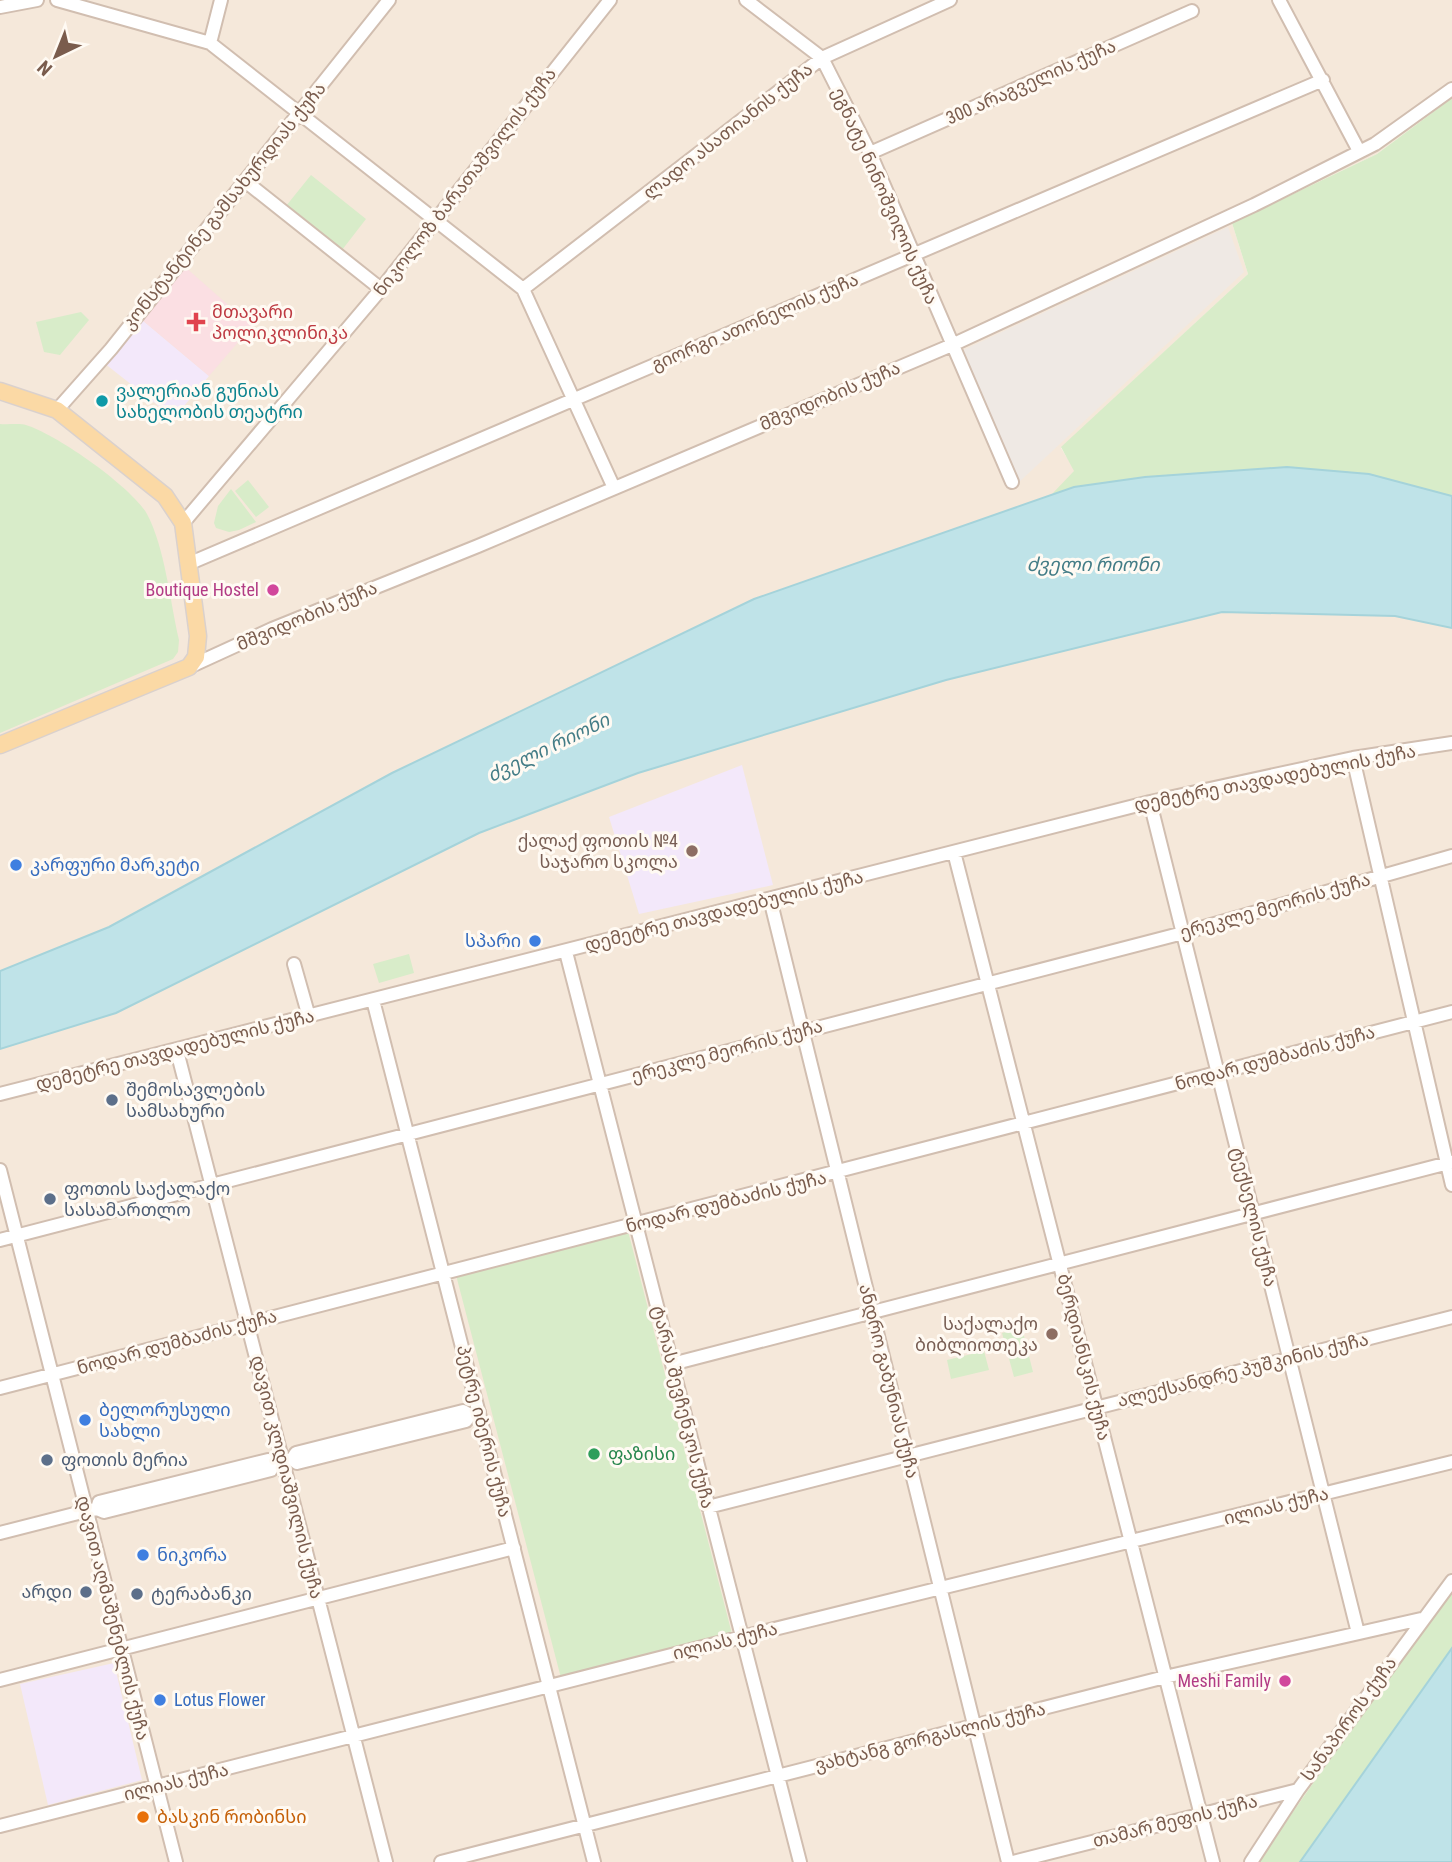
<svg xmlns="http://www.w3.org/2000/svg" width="1452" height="1862" viewBox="0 0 1452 1862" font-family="'Roboto Condensed','Noto Sans Georgian',sans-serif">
<rect width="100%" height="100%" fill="#fdf6ec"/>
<path fill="#f5e8da" d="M0 0H1452V98L1377 154 1232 223 1248 274 1061 448 1170 625 1222 612 1395 616 1452 628V1593L1376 1693 1258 1862H0Z"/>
<path fill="#efe9e4" d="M1228 227 1244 272 1017 484 959 352Z"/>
<path fill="#f3e8fa" d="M141 319 209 376 174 418 104 363Z
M742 765 773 885 639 914 609 817Z
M114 1663 142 1780 48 1805 20 1684Z"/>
<path fill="#fbdfe3" d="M184 266 252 326 209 376 141 319Z"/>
<path fill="#d8ecc9" d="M1452 98V496L1369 474 1287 467 1145 477 1074 487 1052 494 1074 471 1061 447 1248 274 1232 223 1377 154Z
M311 175 366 219 342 250 286 206Z
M81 312 89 320 60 355 44 352 36 322Z
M0 424C8 425 20 423 26 425 56 434 132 487 147 514 165 548 170 601 179 640L178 652 173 659 0 733Z
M248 480 269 507 256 517 235 491Z
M231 489 256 522 239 530 229 532 216 528 214 523 218 506Z
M409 954 414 973 379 983 373 964Z
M628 1231 732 1634 561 1678 456 1275Z
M1022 1328 1033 1372 1014 1377 1002 1333Z
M984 1351 989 1370 951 1379 947 1360Z
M1452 1593V1648L1300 1862H1258L1376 1693Z"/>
<path fill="#bfe3e8" stroke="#a5d3da" stroke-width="2" d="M1287 467 1369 474 1452 496V628L1395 616 1222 612 946 680 638 773 479 833 116 1013 0 1049V971L109 927 392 773 754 599 1074 487 1145 477Z
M1452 1648V1862H1300Z"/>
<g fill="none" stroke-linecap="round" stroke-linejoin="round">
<defs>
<path id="minor" d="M57 0 210 43 523 289 614 488
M746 0 822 58 870 153 1012 482
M1279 0 1359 151
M0 7 37 0
M210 43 221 0
M870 153 1192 11
M245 181 381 289
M523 289 822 58 950 0
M57 410 111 349 389 0
M183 523 381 289 610 0
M188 564 1323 80
M189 667 272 629 478 546 952 345 1254 205 1375 144 1452 89
M1353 758 1452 1185
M1150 802 1358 1633
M954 852 1213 1862
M770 899 1008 1862
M566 952 800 1862
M294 964 309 1017
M373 1000 594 1862
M177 1051 386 1862
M0 1094 1150 802 1353 758 1452 743
M0 1170 176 1862
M0 1240 1183 933 1452 856
M672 1364 1452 1162
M0 1388 1452 1012
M292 1459 296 1453 463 1411 470 1415
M708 1507 1452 1317
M97 1509 99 1502 268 1460 273 1464
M0 1533 86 1511 97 1509 104 1512 271 1470 273 1464 292 1459 297 1463 466 1421 470 1415 479 1412
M0 1680 514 1548
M0 1826 742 1637 1452 1462
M441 1862 1165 1677 1421 1619
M1013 1862 1298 1790
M1251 1862 1298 1790 1452 1581"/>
<path id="major" d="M0 391 57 410 165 496 183 523 198 636 196 657 189 667 0 745"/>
</defs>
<use href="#minor" stroke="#d1beb0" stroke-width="16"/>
<use href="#major" stroke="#dad1cd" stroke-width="19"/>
<use href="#minor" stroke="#fff" stroke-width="12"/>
<use href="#major" stroke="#fbd9a5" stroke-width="16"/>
</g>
<path fill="#e0444e" stroke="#fffaf3" stroke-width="2.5" d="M192.5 311.5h7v7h7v7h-7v7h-7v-7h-7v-7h7z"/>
<circle fill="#0f9aa8" stroke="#fffaf3" stroke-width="2.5" cx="102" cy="401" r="7"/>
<g fill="#d1479c" stroke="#fffaf3" stroke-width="2.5">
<circle cx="273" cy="590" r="7"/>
<circle cx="1285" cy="1681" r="7"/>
</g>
<g fill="#8d6e63" stroke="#fffaf3" stroke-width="2.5">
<circle cx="692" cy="851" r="7"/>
<circle cx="1052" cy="1334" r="7"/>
</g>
<g fill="#3f7fe0" stroke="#fffaf3" stroke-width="2.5">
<circle cx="16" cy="865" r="7"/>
<circle cx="535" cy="941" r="7"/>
<circle cx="85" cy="1420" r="7"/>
<circle cx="143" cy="1555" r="7"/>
<circle cx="160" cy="1700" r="7"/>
</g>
<g fill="#5c6f8a" stroke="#fffaf3" stroke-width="2.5">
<circle cx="112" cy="1100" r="7"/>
<circle cx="50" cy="1199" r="7"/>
<circle cx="47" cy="1460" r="7"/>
<circle cx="86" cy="1592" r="7"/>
<circle cx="137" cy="1594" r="7"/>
</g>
<circle fill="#2e9e5b" stroke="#fffaf3" stroke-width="2.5" cx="594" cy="1454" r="7"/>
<circle fill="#e8710a" stroke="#fffaf3" stroke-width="2.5" cx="143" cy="1817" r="7"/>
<g text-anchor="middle" stroke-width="6" stroke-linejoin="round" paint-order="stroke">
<g font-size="18" fill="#7a5c4d" stroke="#fffaf3">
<text transform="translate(1031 82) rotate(-24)" y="6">300 არაგველის ქუჩა</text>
<text transform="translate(728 131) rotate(-38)" y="6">ლადო ასათიანის ქუჩა</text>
<text transform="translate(465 182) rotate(-52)" y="6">ნიკოლოზ ბარათაშვილის ქუჩა</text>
<text transform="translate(885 196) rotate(66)" y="6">ეგნატე ნინოშვილის ქუჩა</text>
<text transform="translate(224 206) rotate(-51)" y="6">კონსტანტინე გამსახურდიას ქუჩა</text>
<text transform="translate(755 322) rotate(-23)" y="6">გიორგი ათონელის ქუჩა</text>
<text transform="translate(830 396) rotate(-23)" y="6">მშვიდობის ქუჩა</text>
<text transform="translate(307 616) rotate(-23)" y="6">მშვიდობის ქუჩა</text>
<text transform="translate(1275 778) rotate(-11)" y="6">დემეტრე თავდადებულის ქუჩა</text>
<text transform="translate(1275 906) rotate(-16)" y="6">ერეკლე მეორის ქუჩა</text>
<text transform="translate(724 911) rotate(-14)" y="6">დემეტრე თავდადებულის ქუჩა</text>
<text transform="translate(175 1050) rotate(-14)" y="6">დემეტრე თავდადებულის ქუჩა</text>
<text transform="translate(727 1051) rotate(-15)" y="6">ერეკლე მეორის ქუჩა</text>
<text transform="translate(1275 1058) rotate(-15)" y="6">ნოდარ დუმბაძის ქუჩა</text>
<text transform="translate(726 1202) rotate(-14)" y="6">ნოდარ დუმბაძის ქუჩა</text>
<text transform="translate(1254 1217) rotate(76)" y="6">ტექსელის ქუჩა</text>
<text transform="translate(177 1342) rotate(-15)" y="6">ნოდარ დუმბაძის ქუჩა</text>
<text transform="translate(1084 1357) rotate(76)" y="6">ბერდიანსკის ქუჩა</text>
<text transform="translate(1243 1370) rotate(-14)" y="6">ალექსანდრე პუშკინის ქუჩა</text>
<text transform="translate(889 1381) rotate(76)" y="6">ანდრო გაბუნიას ქუჩა</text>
<text transform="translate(683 1407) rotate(76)" y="6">ტარას შევჩენკოს ქუჩა</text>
<text transform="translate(484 1431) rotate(76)" y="6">პეტრე იბერის ქუჩა</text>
<text transform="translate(287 1477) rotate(76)" y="6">დავით კლდიაშვილის ქუჩა</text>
<text transform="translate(1276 1506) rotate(-14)" y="6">ილიას ქუჩა</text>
<text transform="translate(113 1618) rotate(76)" y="6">დავით აღმაშენებლის ქუჩა</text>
<text transform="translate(725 1641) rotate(-14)" y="6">ილიას ქუჩა</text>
<text transform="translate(1349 1719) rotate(-54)" y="6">სანაპიროს ქუჩა</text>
<text transform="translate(930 1737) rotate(-14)" y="6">ვახტანგ გორგასლის ქუჩა</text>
<text transform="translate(176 1782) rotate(-14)" y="6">ილიას ქუჩა</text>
<text transform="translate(1175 1821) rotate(-14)" y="6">თამარ მეფის ქუჩა</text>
</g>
<g font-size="18" fill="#be3a42" stroke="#fffaf3" text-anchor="start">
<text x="212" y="318">მთავარი<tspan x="212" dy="21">პოლიკლინიკა</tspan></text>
</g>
<g font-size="18" fill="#0d838f" stroke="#fffaf3" text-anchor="start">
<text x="116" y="397">ვალერიან გუნიას<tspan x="116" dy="21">სახელობის თეატრი</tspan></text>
</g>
<g font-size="18" fill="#b23c85" stroke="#fffaf3" text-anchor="end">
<text x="259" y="596">Boutique Hostel</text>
<text x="1271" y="1687">Meshi Family</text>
</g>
<g font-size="18" fill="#785e54" stroke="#fffaf3" text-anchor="end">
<text x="678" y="847">ქალაქ ფოთის №4<tspan x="678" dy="21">საჯარო სკოლა</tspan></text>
<text x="1038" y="1330">საქალაქო<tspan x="1038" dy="21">ბიბლიოთეკა</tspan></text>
</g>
<g font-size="18" fill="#366cbe" stroke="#fffaf3" text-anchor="start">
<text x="30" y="871">კარფური მარკეტი</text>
<text x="521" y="947" text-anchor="end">სპარი</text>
<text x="99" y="1416">ბელორუსული<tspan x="99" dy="21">სახლი</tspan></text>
<text x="157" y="1561">ნიკორა</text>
<text x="174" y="1706">Lotus Flower</text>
</g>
<g font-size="18" fill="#4e5e75" stroke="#fffaf3" text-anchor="start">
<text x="126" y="1096">შემოსავლების<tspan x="126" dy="21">სამსახური</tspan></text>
<text x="64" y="1195">ფოთის საქალაქო<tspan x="64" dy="21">სასამართლო</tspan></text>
<text x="61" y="1466">ფოთის მერია</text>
<text x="72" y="1598" text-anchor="end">არდი</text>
<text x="151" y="1600">ტერაბანკი</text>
</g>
<g font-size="18" fill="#27864d" stroke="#fffaf3" text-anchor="start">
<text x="608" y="1460">ფაზისი</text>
</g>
<g font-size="18" fill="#c56008" stroke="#fffaf3" text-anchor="start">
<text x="157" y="1823">ბასკინ რობინსი</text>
</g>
<g font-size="19" font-style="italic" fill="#437c86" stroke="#fffaf3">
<text x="1093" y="571">ძველი რიონი</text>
<text transform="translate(548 747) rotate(-26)" y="7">ძველი რიონი</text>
</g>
</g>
<g transform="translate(56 56) rotate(223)" stroke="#fffaf3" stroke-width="5" paint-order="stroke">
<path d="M0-5L12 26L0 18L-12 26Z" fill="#7a5c4d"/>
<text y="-10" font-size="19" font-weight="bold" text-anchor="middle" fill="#7a5c4d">N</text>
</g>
</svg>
